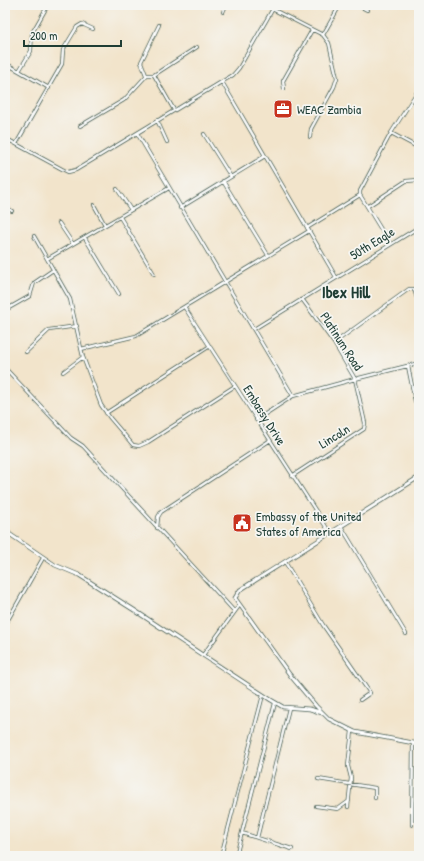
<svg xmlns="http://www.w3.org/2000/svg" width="424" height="861" viewBox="0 0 424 861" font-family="'Patrick Hand',sans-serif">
<rect width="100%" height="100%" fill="#f6f6f2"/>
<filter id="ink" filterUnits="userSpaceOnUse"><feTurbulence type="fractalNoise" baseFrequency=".025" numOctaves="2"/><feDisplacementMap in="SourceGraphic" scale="8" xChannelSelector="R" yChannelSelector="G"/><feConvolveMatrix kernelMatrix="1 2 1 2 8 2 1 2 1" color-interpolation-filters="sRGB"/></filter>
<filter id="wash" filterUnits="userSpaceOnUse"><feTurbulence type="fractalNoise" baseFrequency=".012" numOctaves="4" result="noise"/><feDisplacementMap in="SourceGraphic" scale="16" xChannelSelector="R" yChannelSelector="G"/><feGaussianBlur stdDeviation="0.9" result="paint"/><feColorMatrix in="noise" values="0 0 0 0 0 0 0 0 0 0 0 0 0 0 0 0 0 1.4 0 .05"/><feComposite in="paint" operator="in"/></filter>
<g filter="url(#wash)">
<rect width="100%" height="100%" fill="#f2e4cb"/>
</g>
<g filter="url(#ink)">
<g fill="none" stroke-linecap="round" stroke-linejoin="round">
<defs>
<path id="minor" d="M357 5 367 10
M272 9 323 35 329 43 337 78 334 87 311 129 310 137
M223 12 226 5
M323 35 340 5
M5 63 49 88
M19 71 31 51 32 33 48 5
M5 73 9 66
M146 75 141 62 159 25
M154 75 197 47
M222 82 336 277
M284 89 283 81 312 30
M157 120 167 142
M80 126 124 100 147 75H154L174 110
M137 133 293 396
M391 133 419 148
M204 134 231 177
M5 138 62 169 68 172 76 170 233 75 239 68 275 5
M16 144 62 64 63 50 77 27 82 24 93 29
M223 181 268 255
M117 189 131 210
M94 205 105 225
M368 206 406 181 419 180
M5 207 12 211
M180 208 265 156
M120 217 154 274
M59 223 73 244
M307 228 360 195
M34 236 70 299 83 357 101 405 110 418 133 445 139 446 148 442 235 386
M85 238 119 294
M390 244 360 195V191L391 133 419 89
M47 259 169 188
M302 299 334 343 355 379 419 363
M9 308 30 296 34 283 53 270
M185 308 330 533
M254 329 419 227
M334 343 409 289H414L419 304
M81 349 136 336 309 231
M26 352 49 330 77 326
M408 366 415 401
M5 368 71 438 83 446 234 611
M63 372 83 357
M106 413 210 346
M256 420 293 396 355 379 365 423 364 429 292 476
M5 458V459
M341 526 406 634
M157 528 158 517 161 512 269 441
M5 539 9 533
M285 562 323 625 370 693 360 700
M5 625 43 558
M203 655 239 606
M318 779 375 788V798
M316 806 338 809 349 801
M348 807 351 778 348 766 352 731
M412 825 413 743
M242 833 292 849
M257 838 289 708
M221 856 263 695
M236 856 275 703"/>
<path id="tertiary" d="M419 477 240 590 235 598 290 675 316 706 329 719 355 732 419 744
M5 531 55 565 79 575 134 610 271 700 283 707 310 709 322 713"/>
</defs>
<use href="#minor" stroke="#3f564b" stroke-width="4"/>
<use href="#tertiary" stroke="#3f564b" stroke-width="4.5"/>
<use href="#minor" stroke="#fff" stroke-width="2.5"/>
<use href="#tertiary" stroke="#fff" stroke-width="3"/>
</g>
</g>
<defs>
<symbol id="office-square" viewBox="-11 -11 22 22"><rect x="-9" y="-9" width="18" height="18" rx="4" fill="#c8321e" stroke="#f6f6f2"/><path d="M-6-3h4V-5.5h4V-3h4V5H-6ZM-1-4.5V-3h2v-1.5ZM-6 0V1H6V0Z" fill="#fff"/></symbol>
<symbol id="civic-square" viewBox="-11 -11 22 22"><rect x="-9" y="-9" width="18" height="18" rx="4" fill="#c8321e" stroke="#f6f6f2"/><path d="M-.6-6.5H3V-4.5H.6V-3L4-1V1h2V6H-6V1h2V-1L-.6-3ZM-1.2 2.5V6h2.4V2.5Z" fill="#fff"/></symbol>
</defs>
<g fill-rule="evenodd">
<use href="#office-square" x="272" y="98" width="22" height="22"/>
<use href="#civic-square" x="231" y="512" width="22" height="22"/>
</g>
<g text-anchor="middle" stroke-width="3.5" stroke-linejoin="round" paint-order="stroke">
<g font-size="13" fill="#1f3d34" stroke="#f6f6f2" text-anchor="start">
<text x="297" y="114">WEAC Zambia</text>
<text x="256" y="521">Embassy of the United<tspan x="256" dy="15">States of America</tspan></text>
</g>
<g font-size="13" fill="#1f3d34" stroke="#f6f6f2">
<text transform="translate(372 243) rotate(-32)" y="5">50th Eagle</text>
<text transform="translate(342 341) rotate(57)" y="5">Platinum Road</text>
<text transform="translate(265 415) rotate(58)" y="5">Embassy Drive</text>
<text transform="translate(334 436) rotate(-32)" y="5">Lincoln</text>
</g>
<g font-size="17" font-weight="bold" fill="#1f3d34" stroke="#f6f6f2">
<text x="346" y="298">Ibex Hill</text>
</g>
</g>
<rect width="424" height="861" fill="none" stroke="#f6f6f2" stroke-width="20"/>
<path d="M24 40v6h97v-6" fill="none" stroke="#1f3d34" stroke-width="2"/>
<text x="30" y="40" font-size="12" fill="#1f3d34" stroke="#f6f6f2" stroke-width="3" paint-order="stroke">200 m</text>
</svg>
